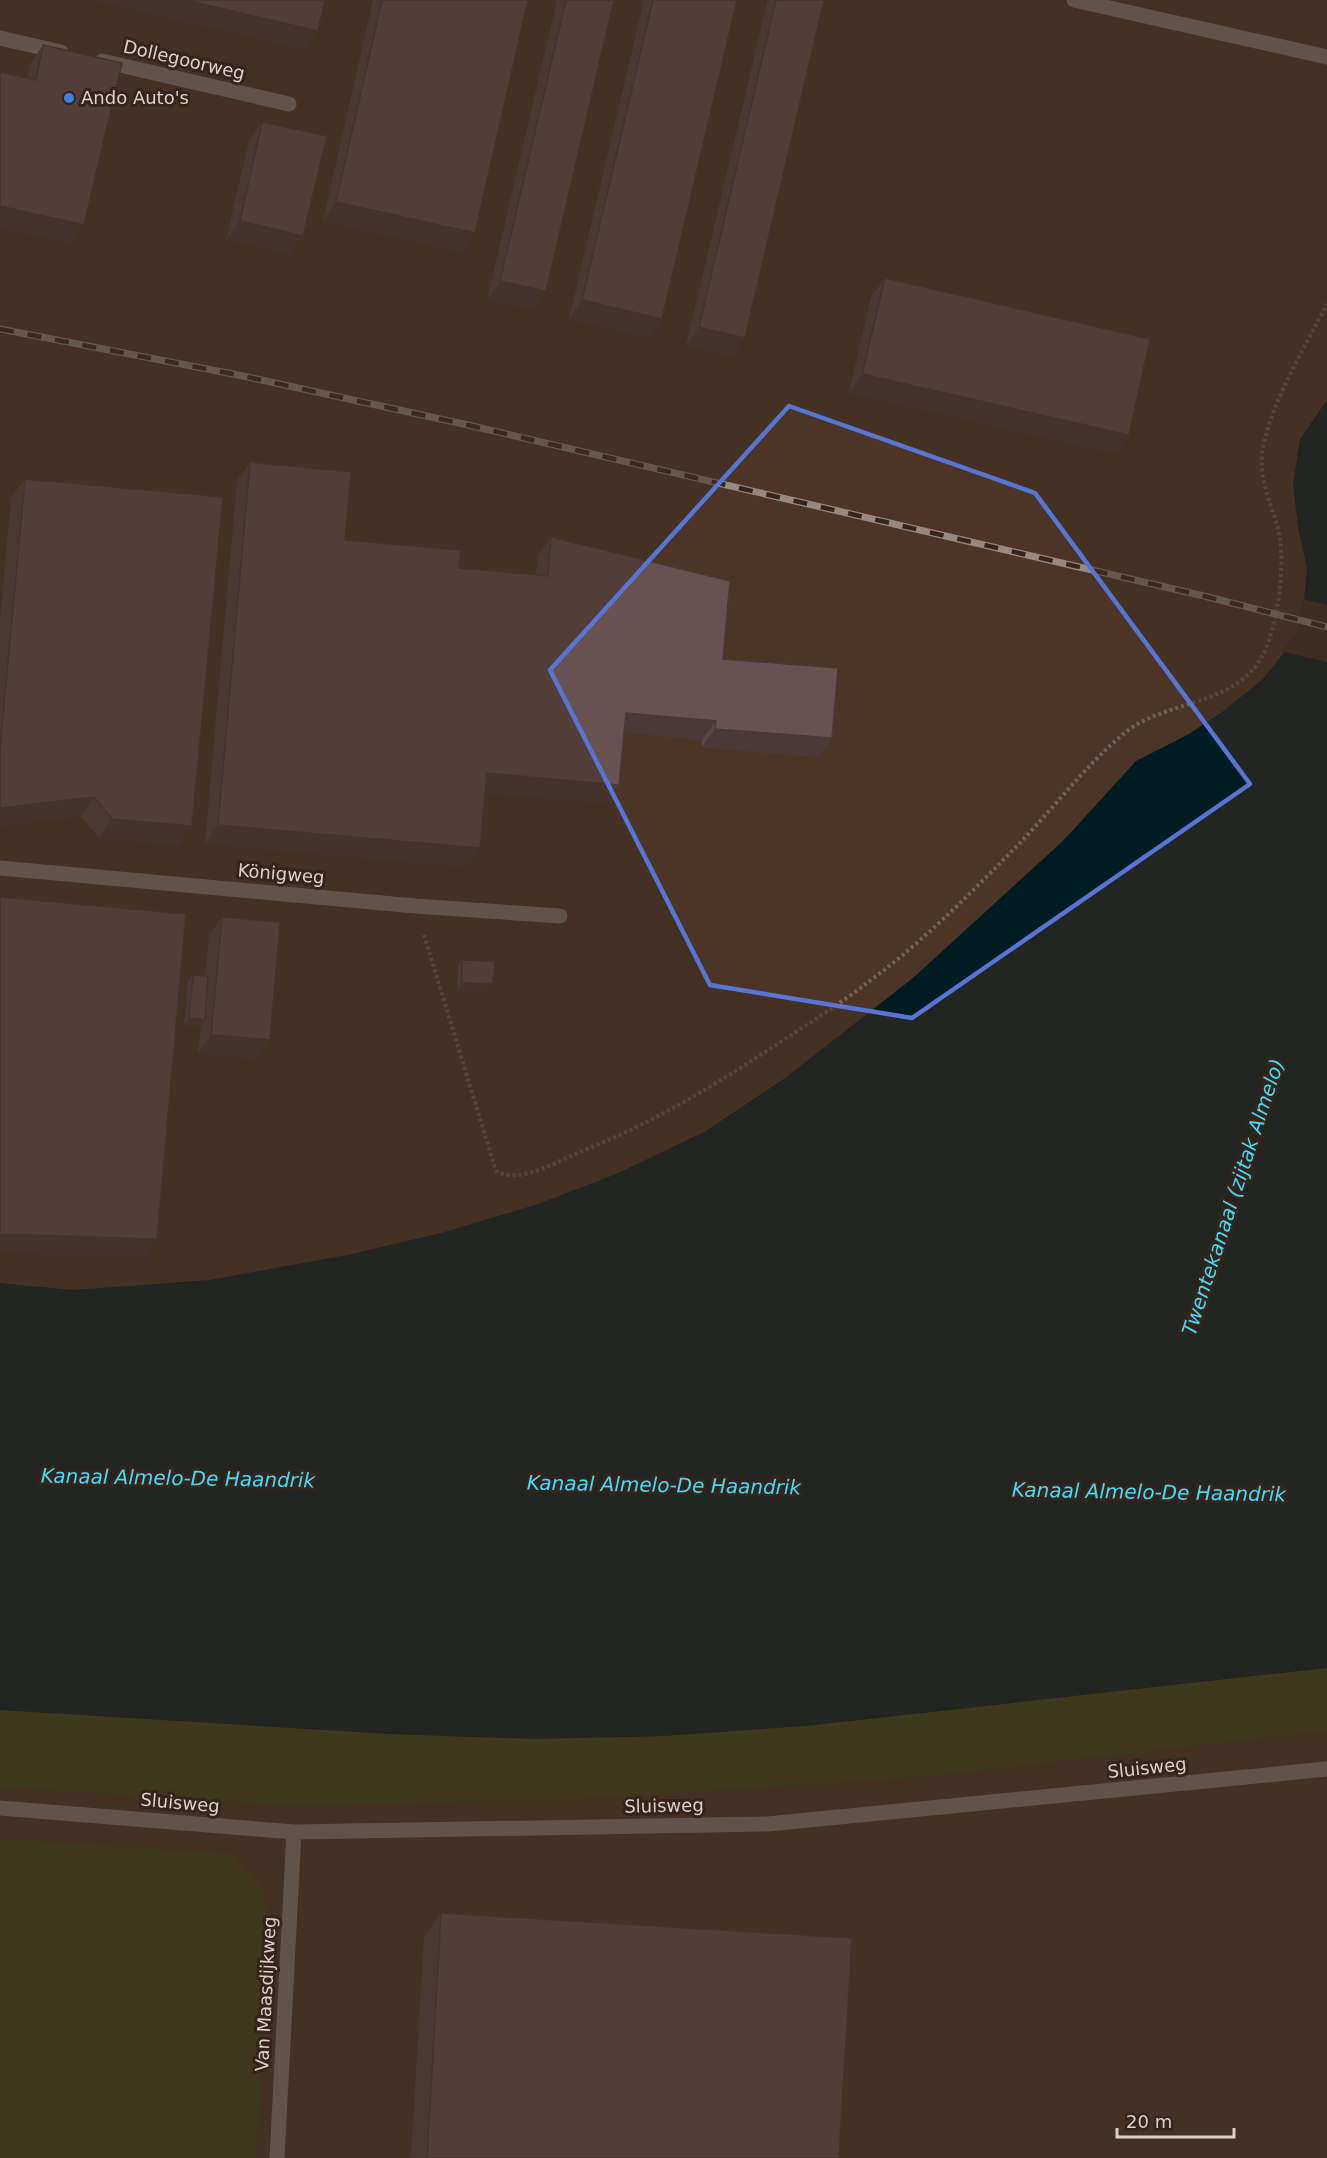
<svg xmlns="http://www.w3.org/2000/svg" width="1327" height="2158" viewBox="0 0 1327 2158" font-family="'DejaVu Sans',sans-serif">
<rect width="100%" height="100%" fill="#3f2e23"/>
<path fill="#4c3526" d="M0 0H1327V606L1255 763 633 1222 0 1338Z
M1327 1702V2158H0V1759L521 1782Z"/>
<path fill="#3d4514" d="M1327 1668V1731L921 1777 603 1798 303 1806 0 1787V1710L390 1734 535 1739 664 1736Z
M0 1839 233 1854 262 1886 270 1928 256 2158H0Z"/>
<path fill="#001b22" d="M1327 400V1668L806 1726 664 1736 535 1739 390 1734 0 1710V1283L73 1290 209 1280 347 1255 441 1233 538 1204 616 1174 706 1131 785 1078 913 978 1064 840 1136 761 1189 734 1222 712 1262 680 1301 631 1307 568 1298 528 1293 484 1300 439Z"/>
<path fill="#3f2e23" d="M1303 599 1327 605V662L1282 651 1299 630Z"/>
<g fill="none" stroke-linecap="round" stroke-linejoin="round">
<path stroke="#706157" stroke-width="4" stroke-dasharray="3 3" stroke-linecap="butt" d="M424 935 496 1171C521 1185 557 1161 582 1151 646 1126 705 1091 762 1054 799 1030 837 1006 871 980 922 942 969 895 1013 850 1051 812 1085 765 1127 731 1165 702 1224 706 1256 666 1277 639 1285 571 1280 538 1275 510 1259 485 1262 455 1268 407 1305 347 1327 304"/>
<path stroke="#897f7a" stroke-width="15" d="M1074 0 1327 57
M0 38 61 52
M102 61 289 104
M0 868 415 906 560 916
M0 1808 294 1832 768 1824 1327 1769
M277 2158 294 1832"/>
<defs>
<path id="rail" d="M0 329 243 376 468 425 1204 596 1327 627"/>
</defs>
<use href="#rail" stroke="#968980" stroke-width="7"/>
<use href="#rail" stroke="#35241a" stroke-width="4.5" stroke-dasharray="14" stroke-linecap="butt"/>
</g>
<path fill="#594645" d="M373 0H528L462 252 323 221Z
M557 0H614L532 310 487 300Z
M644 0H737L662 319 649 338 569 319Z
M769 0H824L732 357 686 346 767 3Z
M43 45 71 244 27 78 30 64Z
M262 122 303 236 290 254 226 240 249 141Z
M885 278 1116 454 849 393 871 297Z
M250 462 345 540 459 568 536 575 538 556 551 537 723 659 819 757 702 747V740L624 732 605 803 485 793 480 848 467 867 205 844 237 481Z
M25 479 192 826 179 845 99 838 81 816 0 826V622L11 498Z
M222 917 270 1040 256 1059 198 1053 201 1025 200 1026 184 1025 188 981 193 975 205 976 209 935Z
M462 960 488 991 457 990 458 966Z
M441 1913 839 2158H411L424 1937Z"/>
<path fill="#493938" d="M90 0H185L318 31 305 50Z
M336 202 475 233 462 252 323 221Z
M0 206 84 225 71 244 0 228Z
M240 221 303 236 290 254 226 240Z
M500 281 546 291 532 310 487 300Z
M582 300 662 319 649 338 569 319Z
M699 327 745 338 732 357 686 346Z
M862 374 1129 435 1116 454 849 393Z
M626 713 716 721 702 740 612 731Z
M715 729 832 738 819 757 702 747Z
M487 773 619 785 605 803 473 792Z
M94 797 81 816 0 826V808Z
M112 819 192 826 179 845 99 838Z
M218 825 480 848 467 867 205 844Z
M462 983 493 984 488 991 457 990Z
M189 1018 205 1020 200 1026 184 1025Z
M211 1035 270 1040 256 1059 198 1053Z
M0 1234 157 1239 143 1258 0 1253Z"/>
<path fill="#685150" stroke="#493938" stroke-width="1.5" d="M185 0H325L318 31Z
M382 0H528L475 233 336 202Z
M566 0H614L546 291 500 281Z
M653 0H737L662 319 582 300Z
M776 0H824L745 338 699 327Z
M43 45 122 63 84 225 0 206V72L36 80Z
M262 122 327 136 303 236 240 221Z
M885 278 1150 339 1129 435 862 374Z
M250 462 351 472 345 540 461 550 459 568 548 576 551 537 730 581 723 659 838 668 832 738 715 729 716 721 626 713 619 785 487 773 480 848 218 825Z
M25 479 223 497 192 826 112 819 94 797 0 808V747Z
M0 897 186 914 157 1239 0 1234Z
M222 917 280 922 270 1040 211 1035Z
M462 960 495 961 493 984 462 983Z
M193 975 208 976 205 1020 189 1018Z
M441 1913 852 1938 839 2158H427Z"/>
<path d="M0 0H1327V2158H0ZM789 406 1035 493 1250 784 912 1018 710 985 550 670Z" fill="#3f2e23" fill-opacity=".55" fill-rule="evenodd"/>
<path fill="none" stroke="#5675d4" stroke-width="4.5" stroke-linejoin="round" d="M789 406 1035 493 1250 784 912 1018 710 985 550 670Z"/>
<circle fill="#3f7fe0" stroke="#35241a" stroke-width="2" cx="69" cy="98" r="6"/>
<g text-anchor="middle" stroke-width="6" stroke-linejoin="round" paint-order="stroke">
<g font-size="18" fill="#dcd1ca" stroke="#35241a">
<text transform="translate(184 60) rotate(13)" y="6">Dollegoorweg</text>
<text transform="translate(281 874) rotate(5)" y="6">Königweg</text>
<text transform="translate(1147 1768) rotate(-6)" y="6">Sluisweg</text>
<text transform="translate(180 1803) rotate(5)" y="6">Sluisweg</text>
<text transform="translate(664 1806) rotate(-1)" y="6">Sluisweg</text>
<text transform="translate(266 1994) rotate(-87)" y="6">Van Maasdijkweg</text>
</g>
<g font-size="18" fill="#dcd1ca" stroke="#35241a" text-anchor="start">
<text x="81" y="104">Ando Auto's</text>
</g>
<g font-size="20" font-style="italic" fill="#43dbfb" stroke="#35241a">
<text transform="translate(1233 1197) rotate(-72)" y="7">Twentekanaal (zijtak Almelo)</text>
<text transform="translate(178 1478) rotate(1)" y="7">Kanaal Almelo-De Haandrik</text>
<text transform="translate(664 1485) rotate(1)" y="7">Kanaal Almelo-De Haandrik</text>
<text transform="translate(1149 1492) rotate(1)" y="7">Kanaal Almelo-De Haandrik</text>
</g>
</g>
<path d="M1117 2128v9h117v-9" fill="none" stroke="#dcd1ca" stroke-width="3"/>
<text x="1126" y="2128" font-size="18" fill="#dcd1ca" stroke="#35241a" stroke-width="4.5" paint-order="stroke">20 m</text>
</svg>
